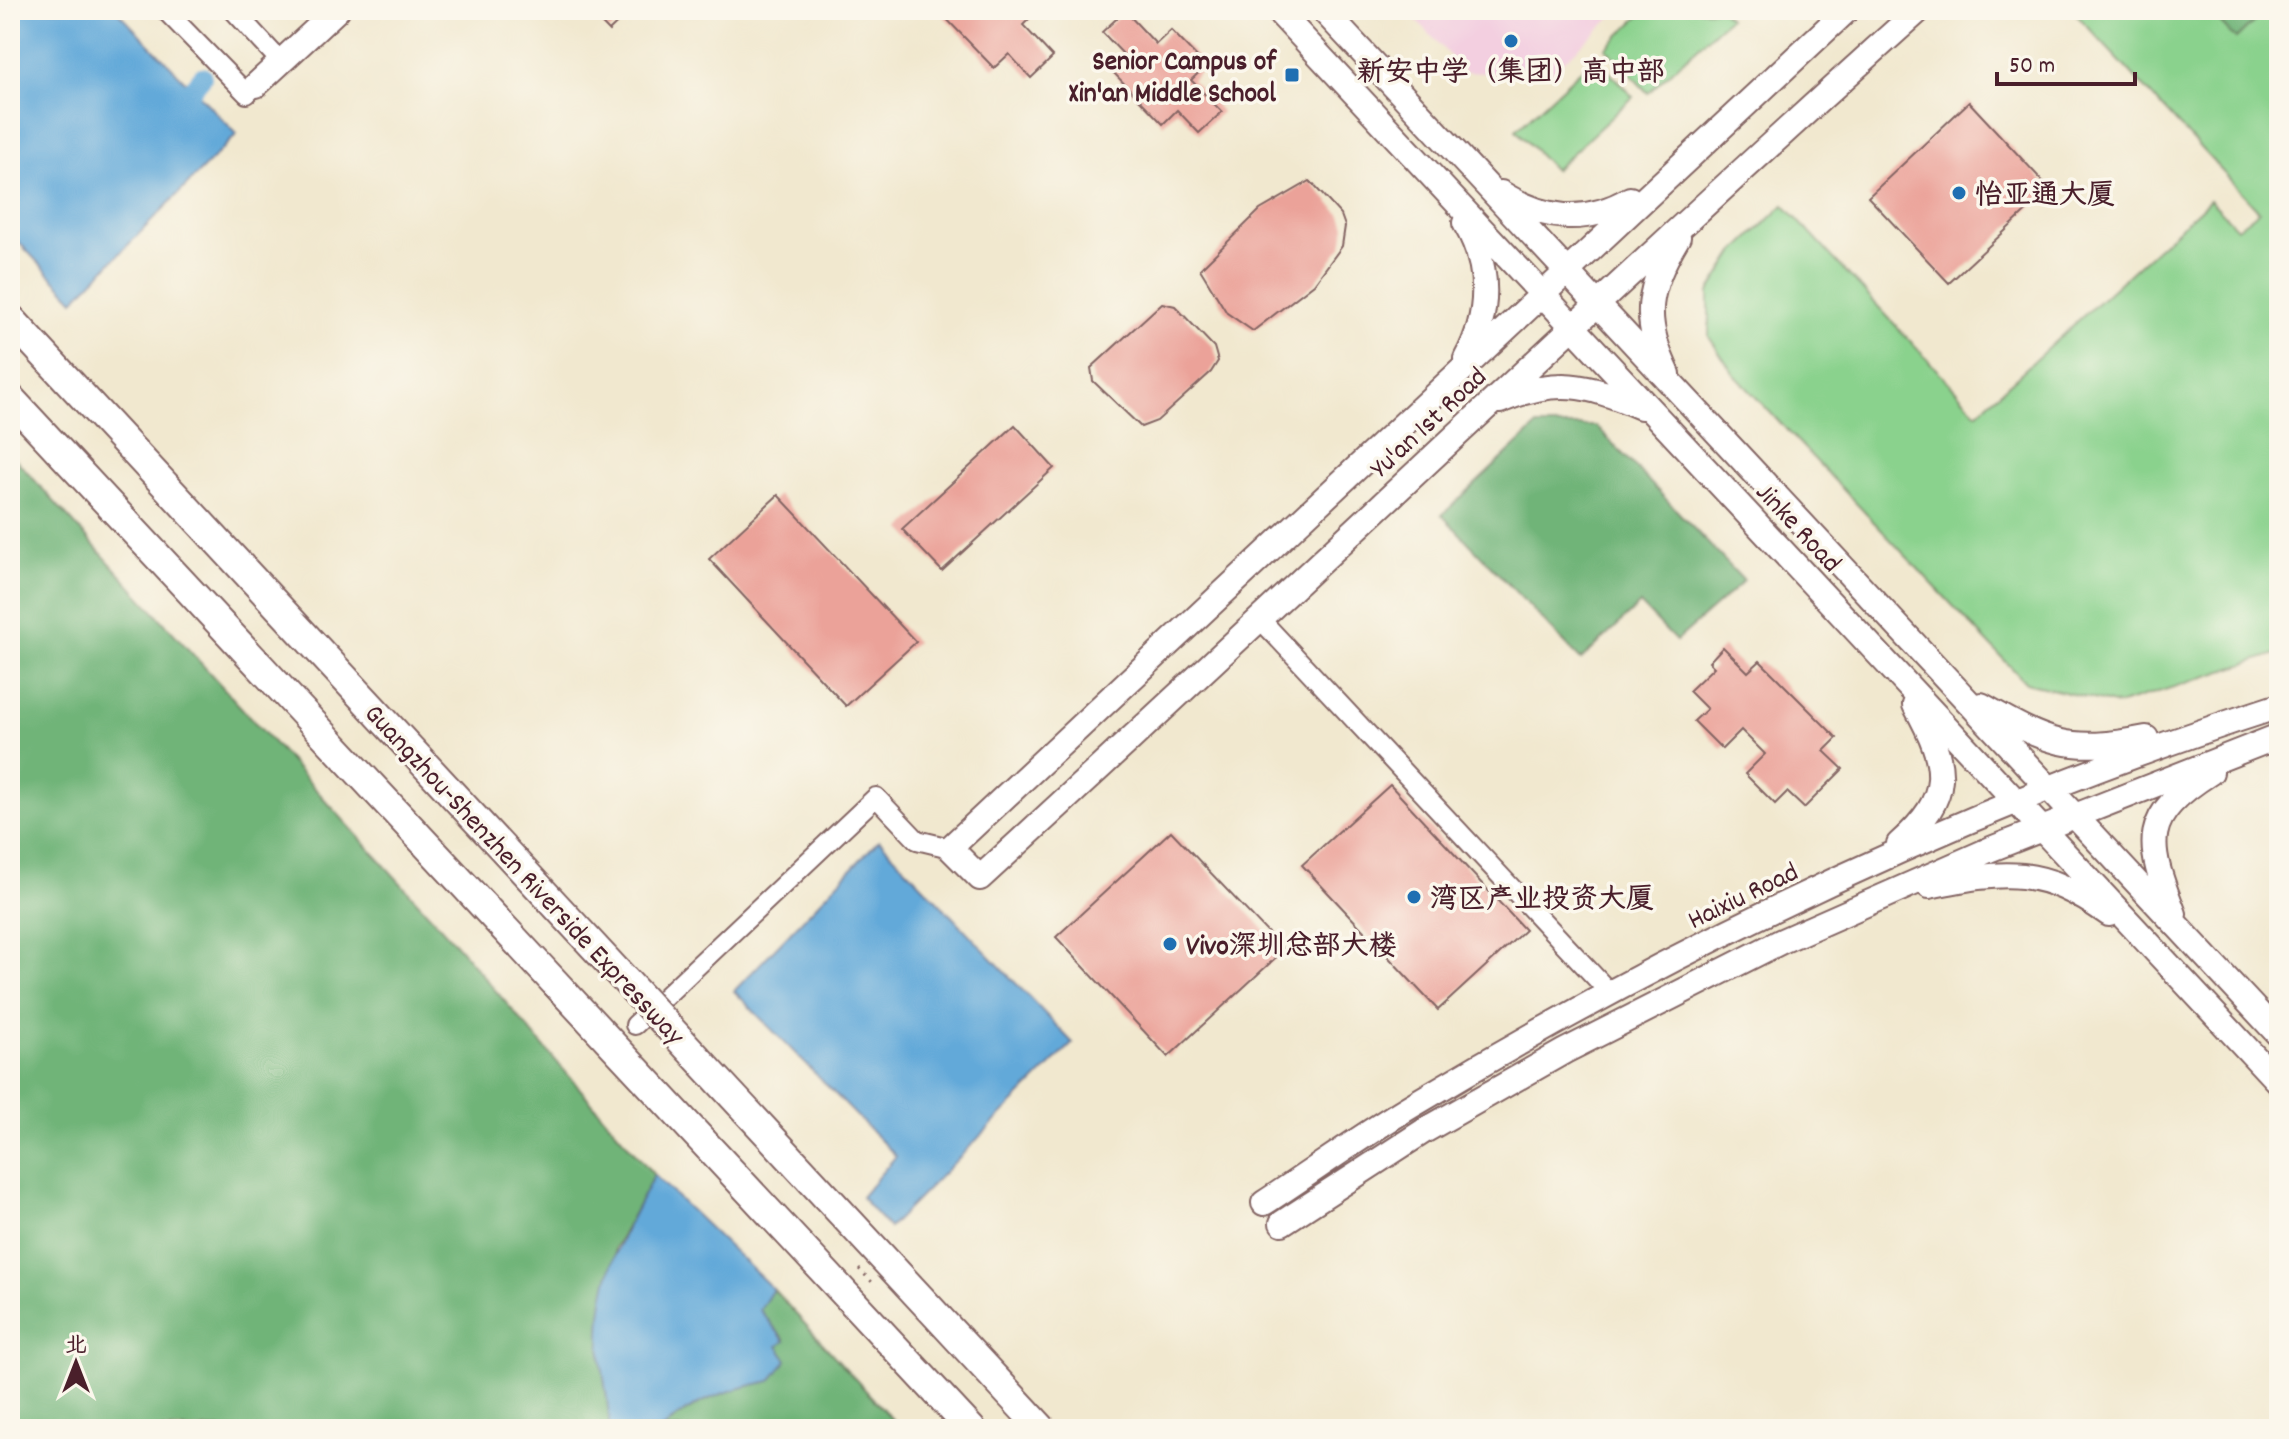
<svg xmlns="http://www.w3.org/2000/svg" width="2289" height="1439" viewBox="0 0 2289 1439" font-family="Dekko,'LXGW WenKai TC',sans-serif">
<rect width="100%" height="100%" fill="#fbf7ec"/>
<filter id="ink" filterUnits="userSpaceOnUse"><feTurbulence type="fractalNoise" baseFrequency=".0125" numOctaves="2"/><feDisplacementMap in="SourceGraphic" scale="16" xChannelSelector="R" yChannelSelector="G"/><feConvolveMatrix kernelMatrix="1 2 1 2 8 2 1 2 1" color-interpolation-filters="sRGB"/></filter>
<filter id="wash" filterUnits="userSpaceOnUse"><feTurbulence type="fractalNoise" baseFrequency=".006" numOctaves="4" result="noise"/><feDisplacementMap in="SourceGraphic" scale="32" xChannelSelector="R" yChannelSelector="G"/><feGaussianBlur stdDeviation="1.8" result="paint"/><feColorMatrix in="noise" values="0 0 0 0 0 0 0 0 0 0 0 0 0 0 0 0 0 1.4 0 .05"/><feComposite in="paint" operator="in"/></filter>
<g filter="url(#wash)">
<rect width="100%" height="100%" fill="#f1e8cf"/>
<path fill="#f3cfe0" d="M1407 10H1620L1547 76 1465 72Z"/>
<path fill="#8ad28d" stroke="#6a785c" stroke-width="2" d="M1646 10H1721L1729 18 1648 93 1606 48Z
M2072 10H2279V653L2118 705 2026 683 1734 374 1709 337V292L1734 253 1784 205 1977 413 2210 200 2237 228 2259 211Z
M1595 57 1633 97 1554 170 1516 130Z"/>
<path fill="#6fb478" stroke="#5c6a52" stroke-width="2" d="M2208 10H2266L2236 39Z
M1537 426H1596L1744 581 1676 641 1640 604 1581 660 1442 515Z
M10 453 447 934 654 1175 615 1248 609 1429H10Z
M773 1289 901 1429H663C694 1400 730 1389 771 1380L778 1346 785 1340 759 1310Z"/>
<path fill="#62a9d9" stroke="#566482" stroke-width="2" d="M10 10H116L237 134 74 300 10 233Z
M879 840 1073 1043 889 1228 861 1197 896 1156 734 991Z
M654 1175 773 1289 760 1310 785 1341 778 1346 787 1360 771 1381C730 1389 694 1400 662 1429H609C610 1404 603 1380 601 1355 594 1285 622 1235 654 1175Z"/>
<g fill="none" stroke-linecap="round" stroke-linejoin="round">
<path stroke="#62a9d9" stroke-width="20" d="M176 108 202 77"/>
</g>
<g id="blocks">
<path fill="#eba299" d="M589 10H631L609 31Z
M938 10H1038L1023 25 1053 57 1031 78 1009 54 994 68Z
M1125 11 1156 44 1171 30 1206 66 1191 80 1222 112 1199 133 1177 110 1163 124 1112 71 1126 57 1102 32Z
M1969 102 2050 189 1949 283 1868 197Z
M1310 181 1341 215 1345 226 1342 246 1314 284 1253 331 1227 313 1200 269 1260 210Z
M1162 303 1175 306 1214 347 1218 361 1211 372 1157 421 1141 427 1093 381 1091 368Z
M1015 425 1054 468 942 571 902 529Z
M778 495 916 642 846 706 709 559Z
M1723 647 1748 672 1760 661 1837 738 1824 751 1843 769 1804 808 1787 792 1775 804 1745 774 1765 754 1741 730 1722 749 1694 721 1707 709 1689 691 1714 667 1709 662Z
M1390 785 1525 930 1438 1010 1302 865Z
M1171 831 1284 950 1168 1057 1056 937Z"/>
</g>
</g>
<g filter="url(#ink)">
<use href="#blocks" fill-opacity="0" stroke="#846564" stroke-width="2"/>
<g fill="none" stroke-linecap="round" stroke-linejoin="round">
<defs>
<path id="minor" d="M165 10 247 94 256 85
M233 10 281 62
M1261 620 1611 994
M635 1025 876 797 917 840 950 848"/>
<path id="major" d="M1277 10 2279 1083
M1323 10 2279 1035
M1847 10 950 848 980 878C1294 590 1602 295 1919 10
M256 85 337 10
M1501 193C1544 220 1585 225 1630 199
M1465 223C1491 267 1490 315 1466 359
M1668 374C1641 319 1647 288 1678 237
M1500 401C1556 377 1586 384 1641 407
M1981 705C2049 744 2068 753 2146 738
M1899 844C1953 796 1949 766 1915 705
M1929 886C2007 870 2041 866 2109 914
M2174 914C2146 842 2140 817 2211 772
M1264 1203C1313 1171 1361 1136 1411 1106 1684 942 1976 803 2279 706
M1282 1223 1424 1131 1565 1051 1782 941 1991 849 2279 736"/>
<path id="highway" d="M10 398 971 1429"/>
</defs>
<use href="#minor" stroke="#846564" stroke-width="22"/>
<use href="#major" stroke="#846564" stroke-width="28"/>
<use href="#highway" stroke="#846564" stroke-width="32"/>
<path stroke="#846564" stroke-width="3" stroke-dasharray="2 6" stroke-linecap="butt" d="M2279 517 2270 540 2279 574
M2276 522 2272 514 2279 512
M859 1269 876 1286"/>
<use href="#minor" stroke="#fff" stroke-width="18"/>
<use href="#major" stroke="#fff" stroke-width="24"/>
<use href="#highway" stroke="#fff" stroke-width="28"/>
<defs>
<path id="highway-bridge" d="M10 318 1042 1429"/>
</defs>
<use href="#highway-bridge" stroke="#846564" stroke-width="32" stroke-linecap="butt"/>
<use href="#highway-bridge" stroke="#fff" stroke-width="28"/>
</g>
</g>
<g fill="#1f6fb2" stroke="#fbf7ec" stroke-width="3">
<circle cx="1511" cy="41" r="8"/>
<rect x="1284" y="67" width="16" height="16" rx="4"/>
<circle cx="1959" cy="193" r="8"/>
<circle cx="1414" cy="897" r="8"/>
<circle cx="1170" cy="944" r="8"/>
</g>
<g text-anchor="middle" stroke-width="7" stroke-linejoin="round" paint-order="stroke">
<g font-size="28" font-weight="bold" fill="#4a1f2b" stroke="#fbf7ec" text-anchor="start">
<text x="1276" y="69" text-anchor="end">Senior Campus of<tspan x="1276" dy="32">Xin'an Middle School</tspan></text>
<text x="1511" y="80" text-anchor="middle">新安中学（集团）高中部</text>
<text x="1975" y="203">怡亚通大厦</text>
<text x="1430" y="907">湾区产业投资大厦</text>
<text x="1186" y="954">Vivo深圳总部大楼</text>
</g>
<g font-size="28" fill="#4a1f2b" stroke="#fbf7ec">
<text transform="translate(1427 421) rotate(-43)" y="10">Yu'an 1st Road</text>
<text transform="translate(1800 526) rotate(47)" y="10">Jinke Road</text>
<text transform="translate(526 873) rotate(47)" y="10">Guangzhou-Shenzhen Riverside Expressway</text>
<text transform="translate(1742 894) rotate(-26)" y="10">Haixiu Road</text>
</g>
</g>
<rect width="2289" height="1439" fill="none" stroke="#fbf7ec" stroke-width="40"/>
<g transform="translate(76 1363)" stroke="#fbf7ec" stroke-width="6" paint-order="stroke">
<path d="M0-6L14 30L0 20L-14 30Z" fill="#4a1f2b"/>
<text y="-12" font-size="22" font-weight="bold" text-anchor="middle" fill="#4a1f2b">北</text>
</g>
<path d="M1997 72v12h138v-12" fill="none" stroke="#4a1f2b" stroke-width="4"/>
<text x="2009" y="72" font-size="24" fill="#4a1f2b" stroke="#fbf7ec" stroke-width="6" paint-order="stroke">50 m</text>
</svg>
